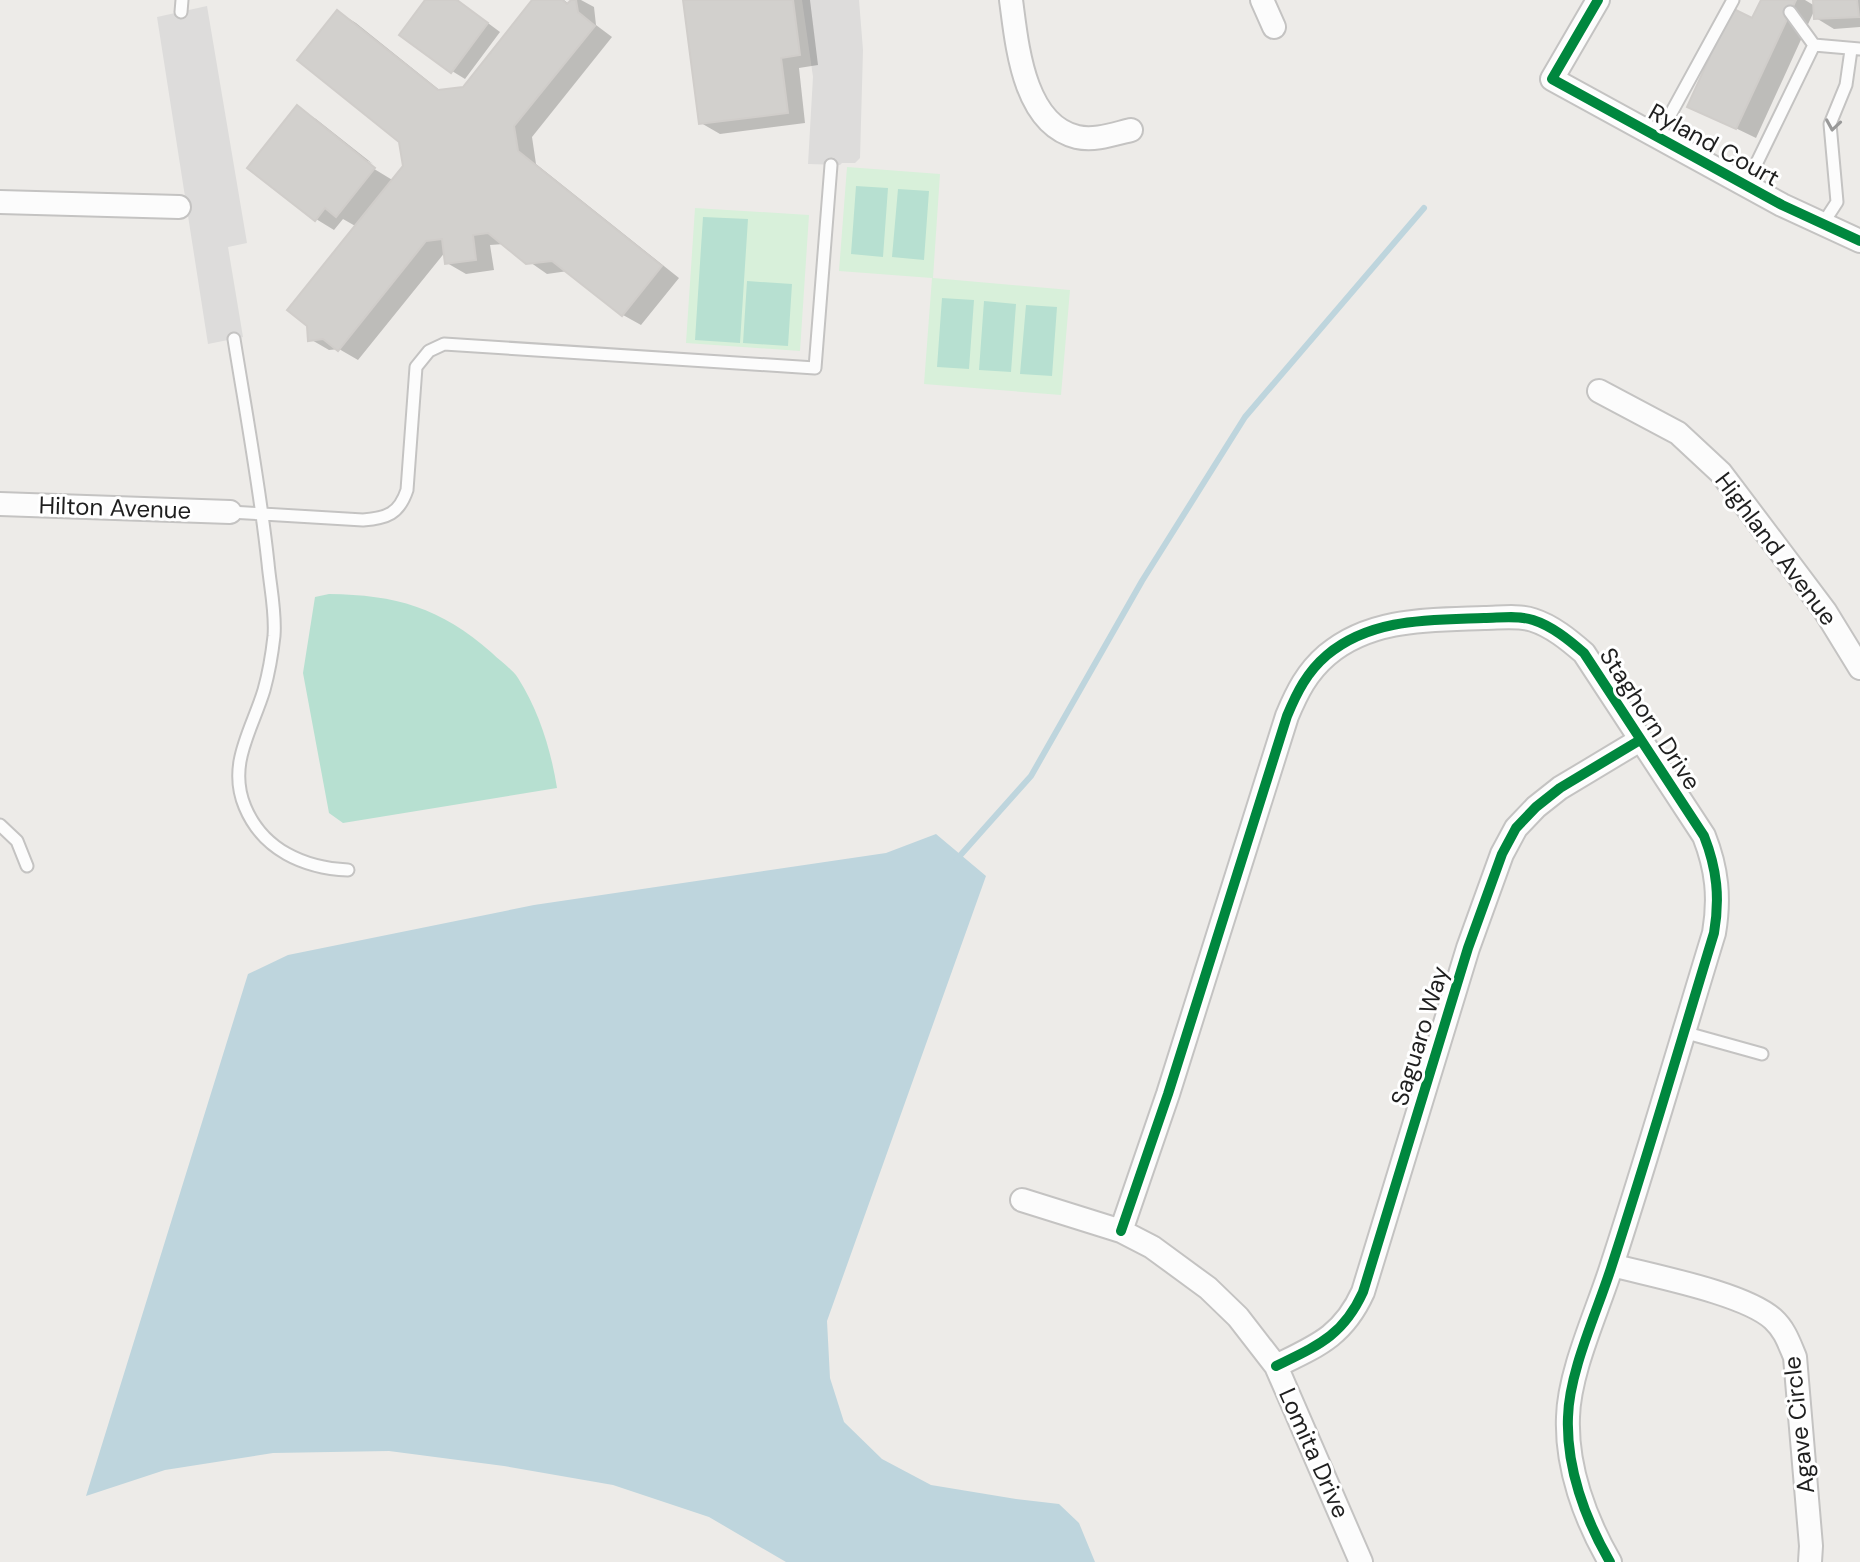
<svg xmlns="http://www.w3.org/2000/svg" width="1860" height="1562" viewBox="0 0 1860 1562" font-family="'DM Sans',sans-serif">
<rect width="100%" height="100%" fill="#edebe8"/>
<path fill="#d8f0da" d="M847 167 940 174 933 278 1070 290 1061 395 924 384 932 278 839 271Z
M695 208 809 215 800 351 686 343Z"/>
<path fill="#b7e0d1" d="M856 186 888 188 883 257 851 254Z
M898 189 929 191 924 260 892 257Z
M703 217 748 219 740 343 695 340Z
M747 281 792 284 788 346 743 343Z
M942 298 974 300 969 369 937 367Z
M984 301 1016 304 1011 372 979 370Z
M1026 305 1057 307 1052 376 1020 374Z
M329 594C396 595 440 607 492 653 500 661 512 669 518 678 539 711 551 750 557 788L343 823 329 813 303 673 315 597Z"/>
<path fill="#dddcdb" d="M802 0H859L863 50 860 158 855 163H842L840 165 808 164 813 77Z
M207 6 247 243 228 247 243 337 208 344 157 17Z"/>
<path fill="#bed5dd" d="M936 834 986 876 827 1321 830 1378 844 1422 882 1459 931 1485 1016 1499 1059 1504 1079 1523 1095 1562H786L709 1517 613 1485 504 1466 389 1451 273 1453 165 1470 86 1496 248 974 288 955 534 905 886 853Z"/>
<path fill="#0003" d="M428 0H457L500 32 465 79 452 71Z
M535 0H564L570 5 573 0H581L594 7 596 25 612 37 532 137 536 164 679 278 641 325 623 315 568 271 547 274 504 244 490 245 494 270 466 274 447 263 446 251 358 360 339 349 329 350 310 339 357 227 343 219 334 230 316 219 297 108 316 119 373 164 368 161 366 164 394 181 405 167 401 141 338 12 356 23 442 92 464 89Z
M685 0H810L818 65 799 68 805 123 720 134 701 123Z
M1763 0H1805L1815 6V0H1860V27L1834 29 1816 18 1815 9 1756 138 1690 106 1753 20Z"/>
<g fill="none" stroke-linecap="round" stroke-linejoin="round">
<path stroke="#bed5dd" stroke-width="6" d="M957 859 1031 776 1142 581 1245 417 1424 208"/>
</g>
<path fill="#d2d0cd" stroke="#d0cdca" stroke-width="2" d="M425 0H457L488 23 451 73 399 35Z
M532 0H562L567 4 571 0H576L578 12 595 26 514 126 518 151 662 266 622 316 552 261 526 264 488 233 473 235 476 260 445 264 442 239 426 241 338 351 323 339 308 341 307 326 287 310 403 166 399 142 297 60 337 10 438 90 463 87Z
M683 0H793L800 55 781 58 788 113 699 124Z
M1761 0H1796L1736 129 1687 107 1732 8 1752 18Z
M1813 0H1857L1859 17 1814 19Z
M297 105 375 168 336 217 325 208 315 221 247 168Z"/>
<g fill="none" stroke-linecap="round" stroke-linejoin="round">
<defs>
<path id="service" d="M181 12 182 0
M1790 12 1814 45
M1658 137 1733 0
M1746 185 1814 45 1860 49
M1822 225 1837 202 1830 124 1846 85 1851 50
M234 339C246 413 260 488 268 563 270 586 276 612 274 636 272 654 269 672 264 690 252 730 227 764 245 807 263 850 304 868 348 870
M230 512 363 520C387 518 399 514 407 490L416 367 429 351 444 344 815 368 831 165
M0 825 17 841 27 866
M1683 1032 1762 1054"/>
<path id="minor" d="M1011 0C1017 44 1023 124 1077 137 1095 141 1114 134 1131 130
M1262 0 1274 27
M1598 0 1552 79 1782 205 1860 241
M0 202 179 207
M1599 391 1678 433 1721 473 1825 611 1860 668
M0 504 230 512
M1022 1200 1121 1231 1152 1247 1208 1288 1238 1317 1276 1366 1361 1562
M1121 1231 1168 1094 1287 716C1297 692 1307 672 1327 655 1371 618 1429 620 1484 618 1499 618 1518 615 1533 620 1552 626 1569 640 1584 653L1704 836C1717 869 1720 898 1714 933 1680 1044 1648 1155 1612 1265 1598 1310 1569 1371 1568 1417 1566 1467 1585 1519 1610 1562
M1612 1265C1653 1276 1744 1293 1773 1319 1785 1330 1789 1343 1795 1357L1811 1546 1810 1562
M1276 1366C1317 1346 1343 1336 1363 1292L1468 948 1502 854 1516 828 1536 807 1560 788 1640 740"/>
</defs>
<use href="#service" stroke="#c4c3c2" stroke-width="15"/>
<use href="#minor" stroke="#c4c3c2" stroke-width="26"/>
<use href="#service" stroke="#fcfcfc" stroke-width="11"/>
<use href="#minor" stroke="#fcfcfc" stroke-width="22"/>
<defs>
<path id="cycleway" d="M1598 0 1552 79 1782 205 1860 241
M1121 1231 1168 1094 1287 716C1297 692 1307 672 1327 655 1371 618 1429 620 1484 618 1499 618 1518 615 1533 620 1552 626 1569 640 1584 653L1704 836C1717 869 1720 898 1714 933 1680 1044 1648 1155 1612 1265 1598 1310 1569 1371 1568 1417 1566 1467 1585 1519 1610 1562
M1276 1366C1317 1346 1343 1336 1363 1292L1468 948 1502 854 1516 828 1536 807 1560 788 1640 740"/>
</defs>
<use href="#cycleway" stroke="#fff" stroke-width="15"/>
<use href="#cycleway" stroke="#00873e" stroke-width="10"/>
</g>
<defs><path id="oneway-chevron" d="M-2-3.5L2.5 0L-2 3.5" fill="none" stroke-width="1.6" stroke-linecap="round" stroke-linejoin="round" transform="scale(2)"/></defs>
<use stroke="#999" href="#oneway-chevron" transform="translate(1833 125) rotate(99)"/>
<g text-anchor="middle" stroke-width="6" stroke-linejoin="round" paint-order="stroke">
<g font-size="24" fill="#1f1f1f" stroke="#fff">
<text transform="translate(1714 145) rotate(29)" y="8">Ryland Court</text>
<text transform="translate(115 508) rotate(2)" y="8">Hilton Avenue</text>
<text transform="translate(1776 549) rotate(53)" y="8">Highland Avenue</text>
<text transform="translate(1650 719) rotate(57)" y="8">Staghorn Drive</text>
<text transform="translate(1420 1036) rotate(-73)" y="8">Saguaro Way</text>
<text transform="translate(1799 1425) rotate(-96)" y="8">Agave Circle</text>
<text transform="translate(1314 1453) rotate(66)" y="8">Lomita Drive</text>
</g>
</g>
</svg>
